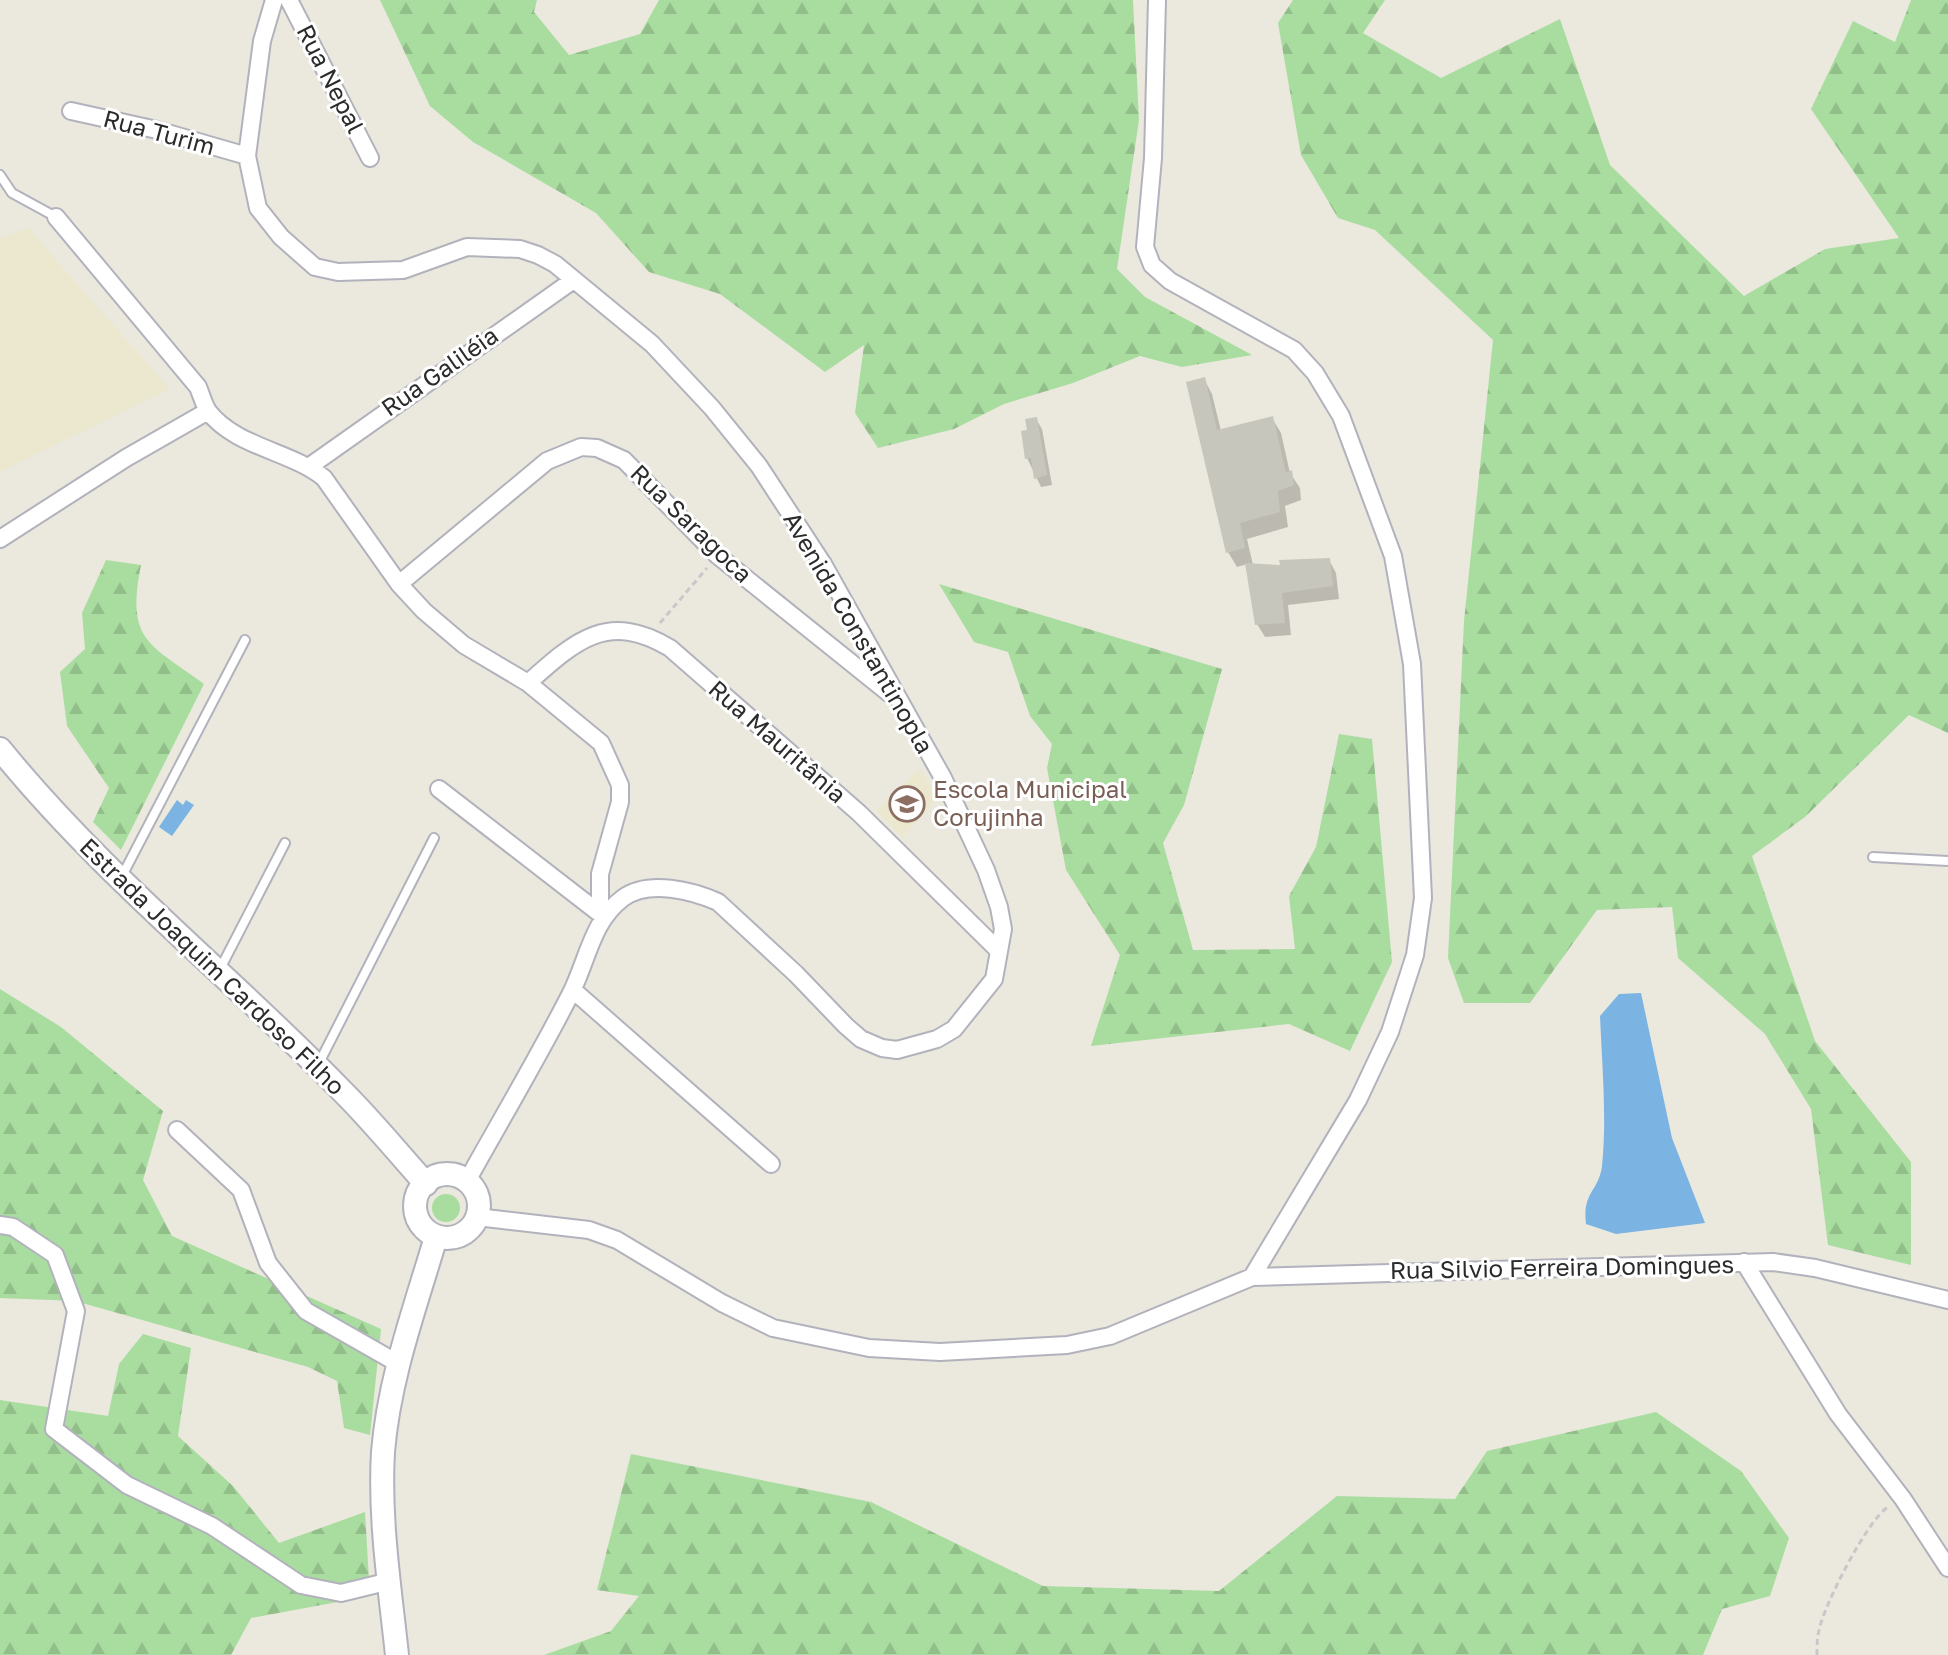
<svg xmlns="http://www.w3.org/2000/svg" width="1948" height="1655" viewBox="0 0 1948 1655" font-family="'Golos Text',sans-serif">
<defs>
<pattern id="forest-firs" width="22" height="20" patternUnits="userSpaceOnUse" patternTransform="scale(2)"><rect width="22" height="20" fill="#a9dda0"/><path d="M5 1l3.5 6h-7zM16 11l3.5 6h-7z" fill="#92be8a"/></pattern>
</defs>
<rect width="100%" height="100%" fill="#ebe8de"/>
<path fill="#ebe8cf" d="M28 228 170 389 0 472V238Z
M920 769 938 798 902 838 876 810Z"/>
<path fill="url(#forest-firs)" d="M380 0H537L534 12 569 55 640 34 659 0H1133L1139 120 1117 269 1145 297 1252 355 1182 367 1140 356 1073 383 1004 404 954 429 878 448 855 413 864 345 825 372 720 294 649 272 596 213 473 142 430 106Z
M1293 0H1385L1363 33 1441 78 1560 19 1610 165 1744 296 1825 249 1899 238 1811 109 1853 21 1895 42 1911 0H1948V733L1909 715 1805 817 1752 856 1815 1041 1911 1162V1265L1828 1245 1811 1109 1765 1034 1678 958 1672 907 1597 910 1530 1003H1464L1448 958 1464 621 1493 340 1375 230 1338 218 1301 155 1278 23Z
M106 560 141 565C126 641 148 643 204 684L121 850 93 822 109 788 67 726 60 672 85 649 82 613Z
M939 584 1222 669 1184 805 1163 843 1193 950 1295 949 1289 896 1316 847 1339 734 1372 739 1392 962 1350 1051 1289 1024 1091 1046 1120 955 1066 870 1047 768 1052 744 1030 716 1008 652 974 642Z
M0 989 61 1027 163 1111 143 1180 172 1236 381 1329 370 1435 344 1428 337 1381 308 1367 75 1301 0 1298Z
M143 1334 191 1348 178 1436 233 1486 279 1543 365 1512 370 1596 251 1618 231 1655H0V1400L108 1416 119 1364Z
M1656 1412 1741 1471 1789 1538 1770 1596 1722 1609 1703 1655H544L611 1631 639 1596 597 1590 631 1454 871 1502 1043 1586 1219 1591 1337 1496 1455 1499 1487 1451Z"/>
<path fill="#a9dda0" d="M432 1208a14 14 0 1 1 28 0a14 14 0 1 1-28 0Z"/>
<path fill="#7bb4e3" d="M177 800 183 805 186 800 194 805 172 836 159 827Z
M1641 993 1672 1138 1705 1223 1616 1234 1586 1224C1582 1192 1599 1191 1602 1166 1607 1116 1602 1066 1600 1016L1619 994Z"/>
<path fill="#0003" d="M1204 379 1212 394 1221 431 1272 418 1281 433 1290 473 1300 488 1301 500 1285 506 1288 527 1247 539 1253 565 1283 567 1329 560 1336 573 1339 599 1288 605 1291 635 1265 637 1257 624 1247 564 1237 567 1228 552Z
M1036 419 1042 429 1052 485 1041 487 1027 458 1029 432Z"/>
<path fill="#c7c6bd" d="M1205 377 1217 430 1273 416 1286 473 1292 470 1294 485 1278 491 1280 512 1240 523 1245 548 1226 553 1186 382Z
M1037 417 1047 475 1034 479 1031 458 1025 459 1021 431 1027 430 1025 419Z
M1330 558 1333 586 1282 593 1285 623 1255 625 1245 563 1280 565 1279 560Z"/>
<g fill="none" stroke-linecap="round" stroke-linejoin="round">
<defs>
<path id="service" d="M0 175 12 193 56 217
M1873 857 1948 861
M122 876 245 640
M220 969 285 843
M319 1063 434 838"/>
<path id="minor" d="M274 0 262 41 247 156 258 208 281 237 315 267 338 272 403 270 467 247 520 249 538 255 555 264 652 344 712 408 759 466 823 564 943 778 986 870 999 907 1003 929 994 979 954 1029 937 1039 897 1050 882 1048 861 1039 846 1026 796 974 718 902C693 891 649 879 623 898 592 921 588 959 571 993 539 1056 502 1118 467 1181
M289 0 370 158
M1157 0 1153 158 1145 247 1152 265 1170 281 1294 350 1315 373 1341 416 1393 556 1412 664 1423 898 1415 955 1390 1032 1358 1100 1252 1277
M71 111 157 130 247 156
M56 217 198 387C201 394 204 405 208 411 235 447 291 451 324 478L399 584 424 611 464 645 528 683 601 743 620 785V802L600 874V913
M310 466 572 281
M0 539 126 458 208 411
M399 584 547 461 581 447 597 448 624 460 717 555 890 694
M528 683C576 640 608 611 670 648L859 813 999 951
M439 789 603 916
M573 990 771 1164
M177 1130 241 1190 268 1263 306 1311 399 1364
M477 1217 589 1230 617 1240 722 1303 773 1328 869 1348 940 1352 1067 1345 1110 1336 1252 1277 1773 1262 1815 1268 1948 1300
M0 1225 13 1227 55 1255 76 1311 54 1429 127 1485 212 1526 301 1585 341 1593 390 1581
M1744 1262 1838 1414 1903 1499 1948 1568"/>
<path id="tertiary" d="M0 749C103 876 231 976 344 1093 373 1122 399 1154 426 1184
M415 1206a32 32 0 1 1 64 0a32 32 0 1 1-64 0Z
M397 1655C390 1589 379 1519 383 1452 389 1378 415 1308 436 1237"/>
</defs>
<use href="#service" stroke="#b2b2bd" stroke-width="12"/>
<use href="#minor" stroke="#b2b2bd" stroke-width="20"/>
<use href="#tertiary" stroke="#b2b2bd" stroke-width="26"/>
<path stroke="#c8c8c8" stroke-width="3" stroke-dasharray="6 4" stroke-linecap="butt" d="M660 623 707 568
M1817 1655C1817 1647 1817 1638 1819 1630 1824 1605 1868 1519 1888 1507"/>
<use href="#service" stroke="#fff" stroke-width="8"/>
<use href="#minor" stroke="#fff" stroke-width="16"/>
<use href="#tertiary" stroke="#fff" stroke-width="22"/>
</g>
<defs>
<symbol id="school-ring" viewBox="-11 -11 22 22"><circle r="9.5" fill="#fff" stroke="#8d6e63" stroke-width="1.5"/><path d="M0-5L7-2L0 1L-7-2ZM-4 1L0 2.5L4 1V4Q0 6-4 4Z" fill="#8d6e63"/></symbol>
</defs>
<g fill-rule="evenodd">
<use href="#school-ring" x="887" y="784" width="40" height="40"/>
</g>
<g text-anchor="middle" stroke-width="6" stroke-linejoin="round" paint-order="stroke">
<g font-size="24" fill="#2b2b2b" stroke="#fff">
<text transform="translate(330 79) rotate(63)" y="8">Rua Nepal</text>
<text transform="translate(159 133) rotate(15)" y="8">Rua Turim</text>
<text transform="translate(440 372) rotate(-35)" y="8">Rua Galiléia</text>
<text transform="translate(691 524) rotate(44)" y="8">Rua Saragoca</text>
<text transform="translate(858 633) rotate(60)" y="8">Avenida Constantinopla</text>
<text transform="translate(777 742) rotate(41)" y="8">Rua Mauritânia</text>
<text transform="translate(212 967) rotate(44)" y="8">Estrada Joaquim Cardoso Filho</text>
<text transform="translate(1562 1268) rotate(-1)" y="8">Rua Silvio Ferreira Domingues</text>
</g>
<g font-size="24" fill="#785e54" stroke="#fff" text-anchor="start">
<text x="933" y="798">Escola Municipal<tspan x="933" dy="28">Corujinha</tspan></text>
</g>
</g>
</svg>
